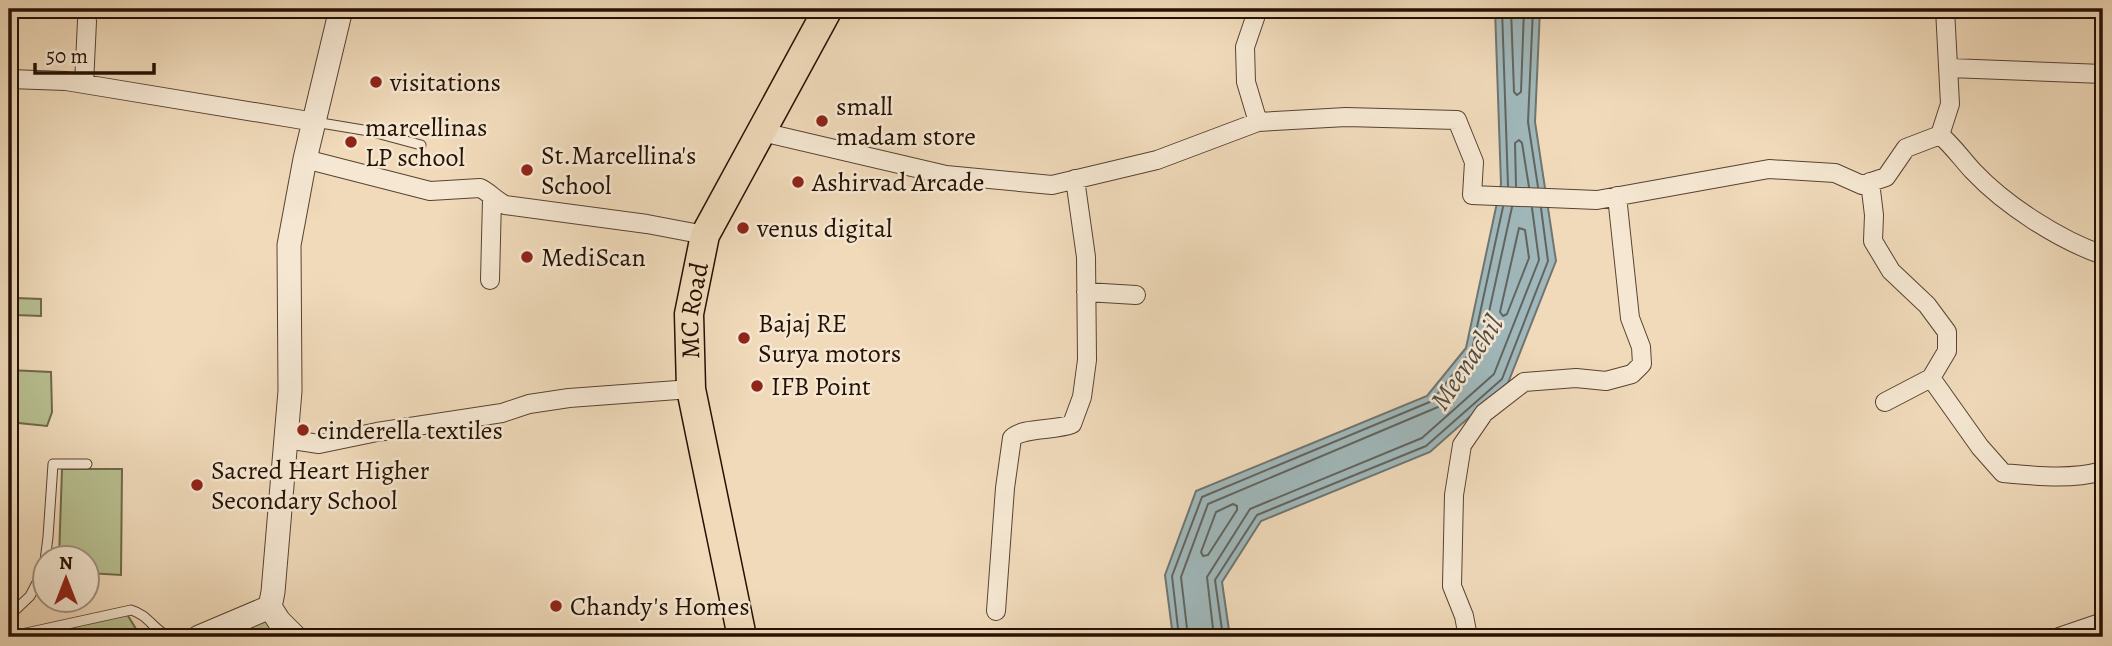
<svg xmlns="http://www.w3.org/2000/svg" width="2112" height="646" viewBox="0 0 2112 646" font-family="Alegreya,serif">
<rect width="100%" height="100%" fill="#f0daba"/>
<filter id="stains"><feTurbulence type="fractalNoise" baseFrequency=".00286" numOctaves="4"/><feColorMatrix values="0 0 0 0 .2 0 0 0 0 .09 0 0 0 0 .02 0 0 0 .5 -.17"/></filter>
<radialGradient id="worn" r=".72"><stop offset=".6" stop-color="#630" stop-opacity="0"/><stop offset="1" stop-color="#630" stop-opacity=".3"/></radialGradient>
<path fill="#b8c091" stroke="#6e684a" stroke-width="2" d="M16 298 41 299V316L16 315Z
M9 370 51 372 52 412 47 426 9 422Z
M62 469H122L121 575 88 573V558H59Z
M125 611 141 637H25Z
M262 612 283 637H230Z"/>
<path fill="#a0b8bb" stroke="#6f7571" stroke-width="2" d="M1495 9H1540L1535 122 1556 261 1508 383 1430 452 1261 521 1222 582 1230 637H1173L1165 575 1196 491 1427 396 1466 348 1501 184Z"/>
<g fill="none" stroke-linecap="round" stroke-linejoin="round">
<path stroke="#62645f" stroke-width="2" d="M1502 9 1508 186
M1511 9 1514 92 1517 95 1521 92 1524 9
M1533 9 1528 122 1538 187
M1516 186 1515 143 1519 140 1522 143 1529 187
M1519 228 1525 230 1529 258 1507 314 1503 316 1500 312Z
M1233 504 1237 506V510L1208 555 1203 556 1201 552 1216 512Z
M1179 637 1172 576 1202 497 1432 401 1472 350 1503 207
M1188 637 1181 577 1208 504 1438 407 1480 353 1512 207
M1214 637 1207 577 1250 509 1422 438 1494 374 1539 260 1532 208
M1223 637 1215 580 1257 515 1426 446 1502 379 1548 261 1541 208"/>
<defs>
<path id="service" d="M315 122 369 131 421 145
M9 616 30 596 44 569 48 537 53 464H87
M9 616 12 628 17 635 131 610C152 616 154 635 176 637"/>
<path id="minor" d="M1950 68 2103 74
M9 79 66 81 315 122
M84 84 87 21
M1258 122 1246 82 1245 47 1258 9
M762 132 946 175 1052 185 1157 160 1258 122 1346 117 1457 120 1474 162 1472 195 1597 200 1769 169 1835 173 1862 185 1886 177 1906 148 1940 135 1950 104 1945 9
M1940 135C1953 146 1961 158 1973 171 2005 205 2059 240 2103 255
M305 159 430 191 480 188C489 192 495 200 505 205L647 224 705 235
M1870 182 1874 215 1873 241 1891 271 1927 305 1947 332V351L1931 378 1980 447 2003 473C2037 476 2070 480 2103 471
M490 280 492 199
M1086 292 1136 295
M1885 402 1931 378
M286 439 319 444 377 432 502 413 529 404 569 398 691 389
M996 611 1005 488 1012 438C1023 427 1055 431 1072 424L1082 397 1087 360 1086 257 1075 179
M1468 637 1464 616 1452 586 1454 495 1462 445 1484 413 1524 382 1576 378 1606 381 1632 374 1642 364 1641 347 1630 318 1617 196
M2059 637 2103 622"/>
<path id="tertiary" d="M199 637 270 607
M295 637 279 621 270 607 273 592 290 391 289 245 305 159 341 9"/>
<g id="primary">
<path id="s1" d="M742 637 691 389 689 314 705 235 828 9"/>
</g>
</defs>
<use href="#service" stroke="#584331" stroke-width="11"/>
<use href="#minor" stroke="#584331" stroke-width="20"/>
<use href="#tertiary" stroke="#584331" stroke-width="25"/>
<use href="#primary" stroke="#251103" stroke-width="31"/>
<use href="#service" stroke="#f5e7d2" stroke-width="9"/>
<use href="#minor" stroke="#f5e7d2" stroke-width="18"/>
<use href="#tertiary" stroke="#f5e7d2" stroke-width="23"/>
<use href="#primary" stroke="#f0daba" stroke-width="28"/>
</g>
<g fill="#8f2418" stroke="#f5e7d2" stroke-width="2.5">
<circle cx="376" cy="82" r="7"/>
<circle cx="822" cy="121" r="7"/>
<circle cx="351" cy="142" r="7"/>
<circle cx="527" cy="170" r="7"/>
<circle cx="798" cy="182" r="7"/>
<circle cx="743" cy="228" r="7"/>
<circle cx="527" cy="257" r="7"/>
<circle cx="744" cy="338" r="7"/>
<circle cx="757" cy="386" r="7"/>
<circle cx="303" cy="430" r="7"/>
<circle cx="197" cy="485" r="7"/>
<circle cx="556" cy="606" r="7"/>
</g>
<g text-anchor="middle" stroke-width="5" stroke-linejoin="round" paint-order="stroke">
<g font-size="26" fill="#251103" stroke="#f5e7d2" text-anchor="start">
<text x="390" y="91">visitations</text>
<text x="836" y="115">small<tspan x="836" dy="30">madam store</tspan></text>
<text x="365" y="136">marcellinas<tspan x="365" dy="30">LP school</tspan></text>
<text x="541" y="164">St.Marcellina's<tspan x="541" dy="30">School</tspan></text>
<text x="812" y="191">Ashirvad Arcade</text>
<text x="757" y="237">venus digital</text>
<text x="541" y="266">MediScan</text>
<text x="758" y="332">Bajaj RE<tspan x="758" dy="30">Surya motors</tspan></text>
<text x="771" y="395">IFB Point</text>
<text x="317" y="439">cinderella textiles</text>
<text x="211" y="479">Sacred Heart Higher<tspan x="211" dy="30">Secondary School</tspan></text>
<text x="570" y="615">Chandy's Homes</text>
</g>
<g font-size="26" fill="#251103" stroke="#f5e7d2">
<text dy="9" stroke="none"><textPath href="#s1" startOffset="332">MC Road</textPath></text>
</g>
<g font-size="28" font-style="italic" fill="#504b43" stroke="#f5e7d2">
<text transform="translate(1466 362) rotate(-56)" y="10">Meenachil</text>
</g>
</g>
<rect width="2112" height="646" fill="none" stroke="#f0daba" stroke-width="35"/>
<rect x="10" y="10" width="2091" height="625" fill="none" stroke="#251103" stroke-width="3.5"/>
<rect x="18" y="18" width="2077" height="611" fill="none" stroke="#251103" stroke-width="2"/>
<g transform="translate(66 579)"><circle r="33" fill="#f5e7d2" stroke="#a2917f" stroke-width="2"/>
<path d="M0-5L12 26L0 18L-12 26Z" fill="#8f2418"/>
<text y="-10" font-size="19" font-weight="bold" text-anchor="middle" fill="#251103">N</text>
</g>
<path d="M35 63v10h119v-10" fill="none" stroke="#251103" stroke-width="3.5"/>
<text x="46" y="63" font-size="21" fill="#251103" stroke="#f5e7d2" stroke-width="5" paint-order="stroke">50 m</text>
<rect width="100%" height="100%" filter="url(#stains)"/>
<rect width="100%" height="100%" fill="url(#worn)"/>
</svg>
